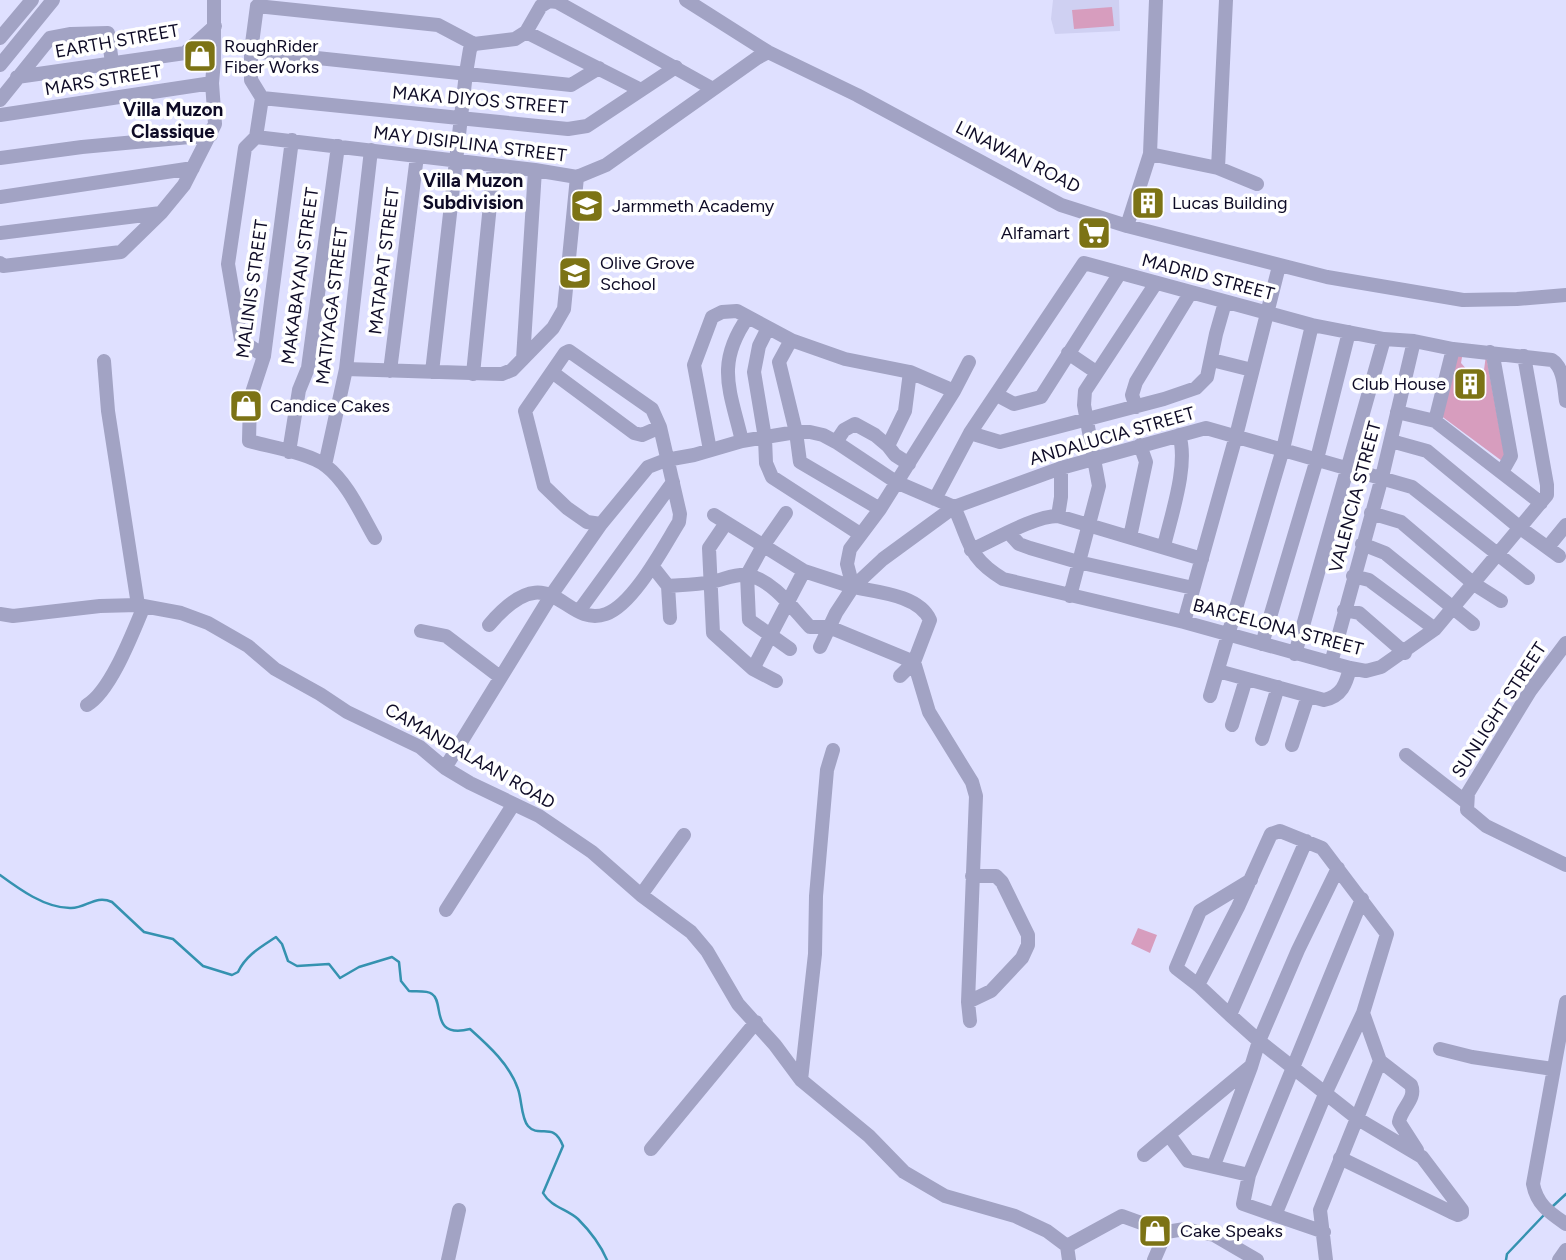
<svg xmlns="http://www.w3.org/2000/svg" width="1566" height="1260" viewBox="0 0 1566 1260" font-family="Figtree,sans-serif">
<rect width="100%" height="100%" fill="#dfe0ff"/>
<path fill="#cfd0f2" d="M1053 0H1119L1120 31 1055 34 1051 19Z"/>
<path fill="#d79dbe" d="M1112 7 1114 26 1074 29 1072 10Z
M1456 346H1464L1461 363 1468 371 1475 374 1484 370 1486 355 1506 464 1440 415Z
M1138 928 1157 935 1150 953 1131 944Z"/>
<g fill="none" stroke-linecap="round" stroke-linejoin="round">
<path stroke="#3592b0" stroke-width="2.5" d="M0 875C19 889 45 908 70 908 86 909 95 894 112 902L144 932 173 939 203 966 232 975 238 972C246 955 261 947 276 937L282 944 288 961 297 966 329 964 340 978 359 967 392 957 399 962 401 981 409 991C415 992 427 990 432 994 445 1002 429 1039 470 1029 489 1046 510 1065 518 1089 522 1100 521 1118 528 1126 539 1139 553 1120 563 1146L543 1193C551 1207 567 1209 578 1219 589 1230 601 1246 607 1260
M1553 1206 1566 1194
M1506 1260 1507 1254 1543 1216"/>
<path stroke="#a2a3c4" stroke-width="14" d="M686 0 768 52 857 95 1061 205 1127 226 1327 277 1463 300 1517 299 1566 295
M526 32 641 90
M0 38 32 0
M251 51 571 85 599 68
M0 65 53 0
M17 77 185 53 215 26
M262 98 568 129 587 126 676 67
M0 100 50 38 71 34 108 33 112 63
M0 115 212 83
M256 137 535 170 577 177 606 165 757 58 768 52
M292 140 264 356 250 399 249 441C270 447 310 453 326 466 348 483 361 514 375 538
M1150 154 1218 168 1257 184
M0 158 82 147 211 135
M1218 168 1226 0
M0 197 193 168
M1127 226 1150 154 1156 0
M0 233 161 213
M0 263 3 266 121 252 161 213 184 185 215 124 212 83 214 61V0
M768 328 759 346 754 372 765 438 766 463 772 477 860 534
M791 340 779 362 796 432 800 462 880 509
M1490 352 1493 356 1511 456 1502 472
M1068 353 1096 372
M264 356 241 340 228 264 245 148 256 137 262 98 251 80V51L257 6 438 25 474 44 515 39 526 32 541 6 549 1 557 2 713 89
M523 359 535 170
M1212 360 1252 370
M104 361 108 411 138 605
M346 369 502 374 512 370 553 328 564 309 577 177
M390 371 417 156
M432 372 466 73 470 49 474 44
M552 372 634 433 642 435 660 427
M473 374 494 165
M997 395 1014 404 1041 397 1120 273
M1136 407 1132 395 1136 382 1191 292
M1397 412 1435 421 1541 503
M1435 421 1453 349
M970 433 1000 442 1164 399 1196 388 1207 377 1216 334 1224 306 1230 303
M742 441C730 390 715 364 748 317
M1391 441 1427 451 1519 527 1559 556
M836 442 844 430 855 424 875 435 888 446
M710 450 694 365 712 317 722 312 737 311 791 340 845 359 910 372 954 391
M289 452 299 390 308 368 338 146
M909 464 895 455 888 446 905 411 910 372
M325 465 346 369 371 150
M935 499 970 433 1084 263 1312 325 1384 339 1414 341 1453 349 1552 360C1564 368 1564 387 1566 401
M786 513 763 546 747 575 749 620 790 649
M1371 513 1401 522 1474 584 1501 601
M714 515 804 571 853 587
M1058 516 1061 497V468
M726 523 709 548 713 633 753 669 776 681
M1009 533 1019 544 1030 548 1078 562 1193 588
M1130 537 1146 462 1140 445
M1362 544 1385 553 1473 624
M1164 546C1171 516 1189 464 1179 435
M1548 547 1566 525
M971 550C994 540 1034 516 1058 516L1202 559
M653 567 668 586C682 585 697 585 711 582 723 580 736 573 748 575 774 581 793 609 810 627H829L914 662 929 712 972 782 976 796 968 1002 970 1021
M1353 576 1369 580 1435 629
M668 586 670 618
M1070 596 1099 486 1084 405 1085 391 1156 283
M1344 610 1359 613 1405 653
M579 611 673 482
M0 614 13 616 100 606 138 605 181 613 208 623 248 646 275 669 320 694 347 712 420 747 445 768 470 783 539 816 592 852 641 895 691 932 707 951 738 1004 775 1045 801 1080 869 1136 904 1172 945 1196 1015 1216 1047 1231 1067 1246 1069 1260
M1184 622 1236 436 1279 266
M489 625C552 551 563 629 606 614 634 604 664 546 679 522L680 514 660 427 652 409 569 351 565 353 525 411 544 486 567 508 587 522 601 524
M421 631 446 636 500 677
M1566 643 1530 691 1468 793 1467 810 1486 826 1566 865
M1262 644 1317 459 1349 332
M820 647 836 613 853 587 883 559 954 507 1061 468 1206 428 1412 487 1528 578
M1295 654 1384 339
M1331 663 1382 477 1414 341
M753 669 804 571
M1218 671 1324 700C1342 696 1346 684 1350 668
M900 676 914 662 930 620C919 595 877 592 853 587L847 564 850 549 880 509 954 391 969 362
M1210 696 1283 449 1312 325
M87 705C111 691 133 632 144 606
M1232 725 1246 679
M1262 739 1278 687
M1292 745 1308 696
M1406 755 1466 802
M445 768 552 594 601 524 648 467 666 460 694 455 742 441 796 432H810L823 435 836 442 896 482 954 507C971 543 967 557 1003 579L1184 622 1350 668 1366 671 1381 667 1435 629 1547 495V485L1524 356
M1251 880 1200 911 1176 968 1198 985 1230 1015 1306 841
M641 895 684 835
M446 910 513 805
M1198 985 1238 907 1271 834 1280 831 1322 848 1387 934 1363 1013 1326 1092 1275 1215
M968 1002 991 991 1022 958 1028 945V935L1002 882 996 876H972
M1566 1002 1533 1184C1537 1205 1550 1213 1566 1224
M1230 1015 1259 1041 1358 1119 1422 1157 1462 1210V1213
M1440 1049 1472 1057 1553 1069
M1380 1061 1411 1085C1417 1099 1401 1108 1399 1122L1417 1150
M801 1080 815 954 816 896 827 770 833 750
M1169 1135 1188 1161 1249 1175
M651 1149 756 1022
M1144 1155 1250 1067
M1340 1158 1451 1212 1458 1215 1462 1213
M1214 1165 1251 1067 1259 1041 1298 950 1338 868
M1324 1232 1243 1204 1249 1175 1362 899
M1067 1246 1122 1216 1166 1232 1185 1229 1214 1235 1257 1260
M448 1260 459 1210
M1154 1260 1166 1232
M1326 1260 1320 1210 1380 1061 1363 1013
M1559 1260 1566 1250"/>
</g>
<defs>
<symbol id="shop-square" viewBox="-11 -11 22 22"><rect x="-9" y="-9" width="18" height="18" rx="4" fill="#7c7315" stroke="#fff"/><path d="M-5-2.5h2.3a2.7 3.5 0 0 1 5.4 0H5L5.5 6h-11ZM-1.5-2.5h3a1.5 2.3 0 0 0-3 0Z" fill="#fff"/></symbol>
<symbol id="building-square" viewBox="-11 -11 22 22"><rect x="-9" y="-9" width="18" height="18" rx="4" fill="#7c7315" stroke="#fff"/><path d="M-4-6H4V6H1V3H-1V6H-4ZM-2.5-4.3h1.7v1.8h-1.7ZM.8-4.3h1.7v1.8H.8ZM-2.5-1h1.7V.8h-1.7ZM.8-1h1.7V.8H.8Z" fill="#fff"/></symbol>
<symbol id="school-square" viewBox="-11 -11 22 22"><rect x="-9" y="-9" width="18" height="18" rx="4" fill="#7c7315" stroke="#fff"/><path d="M0-5L7-2L0 1L-7-2ZM-4 1L0 2.5L4 1V4Q0 6-4 4Z" fill="#fff"/></symbol>
<symbol id="supermarket-square" viewBox="-11 -11 22 22"><rect x="-9" y="-9" width="18" height="18" rx="4" fill="#7c7315" stroke="#fff"/><path d="M-6-5.5h2.5l.6 2H6L4.5 2H-2.5L-4.4-4H-6ZM-1.5 3.2a1.3 1.3 0 1 0 .1 0ZM3 3.2a1.3 1.3 0 1 0 .1 0Z" fill="#fff"/></symbol>
</defs>
<g fill-rule="evenodd">
<use href="#shop-square" x="181" y="37" width="38" height="38"/>
<use href="#building-square" x="1129" y="184" width="38" height="38"/>
<use href="#school-square" x="568" y="187" width="38" height="38"/>
<use href="#supermarket-square" x="1075" y="214" width="38" height="38"/>
<use href="#school-square" x="556" y="254" width="38" height="38"/>
<use href="#building-square" x="1451" y="365" width="38" height="38"/>
<use href="#shop-square" x="227" y="387" width="38" height="38"/>
<use href="#shop-square" x="1136" y="1212" width="38" height="38"/>
</g>
<g text-anchor="middle" stroke-width="7" stroke-linejoin="round" paint-order="stroke">
<g font-size="18" fill="#0e0b26" stroke="#fff">
<text transform="translate(117 41) rotate(-10)" y="6">EARTH STREET</text>
<text transform="translate(103 80) rotate(-9)" y="6">MARS STREET</text>
<text transform="translate(480 100) rotate(5)" y="6">MAKA DIYOS STREET</text>
<text transform="translate(470 144) rotate(7)" y="6">MAY DISIPLINA STREET</text>
<text transform="translate(1018 157) rotate(27)" y="6">LINAWAN ROAD</text>
<text transform="translate(384 261) rotate(-83)" y="6">MATAPAT STREET</text>
<text transform="translate(300 276) rotate(-82)" y="6">MAKABAYAN STREET</text>
<text transform="translate(1208 277) rotate(15)" y="6">MADRID STREET</text>
<text transform="translate(252 289) rotate(-82)" y="6">MALINIS STREET</text>
<text transform="translate(332 306) rotate(-83)" y="6">MATIYAGA STREET</text>
<text transform="translate(1112 436) rotate(-16)" y="6">ANDALUCIA STREET</text>
<text transform="translate(1355 497) rotate(-75)" y="6">VALENCIA STREET</text>
<text transform="translate(1278 627) rotate(15)" y="6">BARCELONA STREET</text>
<text transform="translate(1499 710) rotate(-57)" y="6">SUNLIGHT STREET</text>
<text transform="translate(470 756) rotate(30)" y="6">CAMANDALAAN ROAD</text>
</g>
<g font-size="18" fill="#0e0b26" stroke="#fff" text-anchor="start">
<text x="224" y="52">RoughRider<tspan x="224" dy="21">Fiber Works</tspan></text>
<text x="1172" y="209">Lucas Building</text>
<text x="612" y="212">Jarmmeth Academy</text>
<text x="1070" y="239" text-anchor="end">Alfamart</text>
<text x="600" y="269">Olive Grove<tspan x="600" dy="21">School</tspan></text>
<text x="1446" y="390" text-anchor="end">Club House</text>
<text x="270" y="412">Candice Cakes</text>
<text x="1180" y="1237">Cake Speaks</text>
</g>
<g font-size="19" font-weight="bold" fill="#0e0b26" stroke="#fff">
<text x="173" y="116">Villa Muzon<tspan x="173" dy="22">Classique</tspan></text>
<text x="473" y="187">Villa Muzon<tspan x="473" dy="22">Subdivision</tspan></text>
</g>
</g>
</svg>
